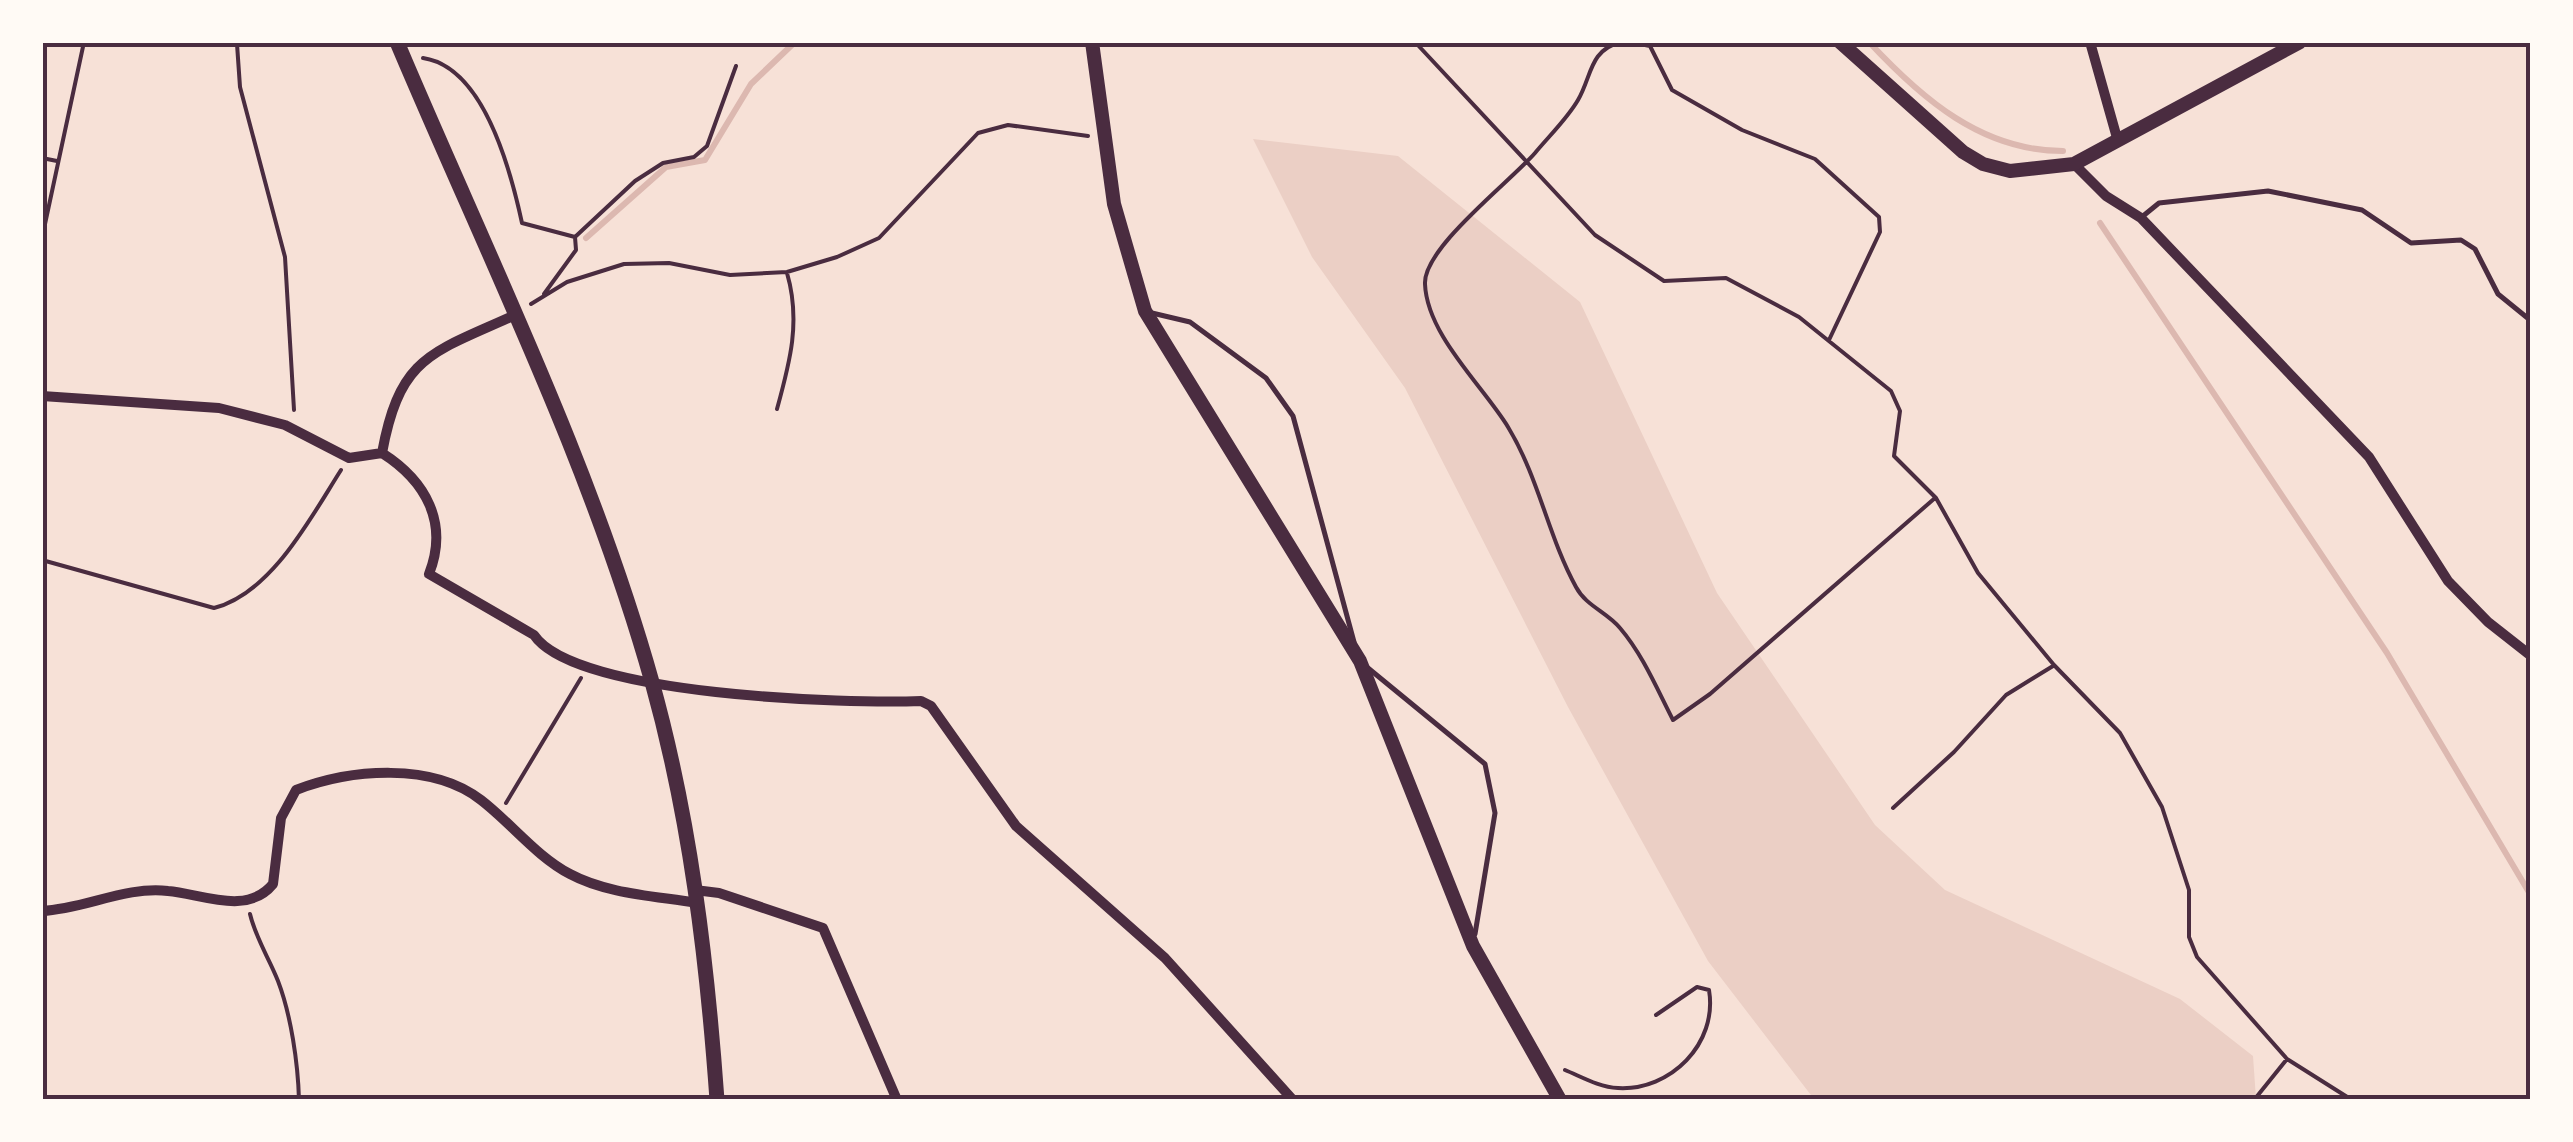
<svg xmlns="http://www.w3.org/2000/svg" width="2573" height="1142" viewBox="0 0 2573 1142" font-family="Raleway,sans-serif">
<rect width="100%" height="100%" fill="#f7e1d7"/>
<path fill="#ebcfc5" d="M1253 139 1398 156 1580 302 1717 593 1875 825 1945 890 2180 999 2253 1056 2256 1099H1814L1708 961 1568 707 1405 388 1312 257Z"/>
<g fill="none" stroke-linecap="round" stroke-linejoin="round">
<path stroke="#dcb8b0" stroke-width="6" d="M1869 42C1922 99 1982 151 2063 151
M2100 223 2387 653 2530 894
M586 238 666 167 705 160 751 84 795 42"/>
<path stroke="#4a2c40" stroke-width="4" d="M229 42 237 44 240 87 285 257 294 410
M1415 42 1595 235 1664 281 1726 278 1799 317 1891 391 1900 411 1894 456 1936 498 1978 573 2054 665 2120 733 2162 807 2189 890V937L2197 957 2287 1059 2352 1100
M1620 42C1589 51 1592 76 1578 100 1567 119 1549 136 1535 153 1510 182 1423 248 1425 284 1427 335 1483 386 1508 427 1539 478 1548 536 1576 587 1586 606 1607 612 1620 628 1643 655 1657 689 1673 720L1710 694 1935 498
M1630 42 1650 46 1649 42
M1650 46 1672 90 1742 130 1815 159 1879 217 1880 232 1829 340
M423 58C484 67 511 172 522 223L575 237 576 250 544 294
M42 158 57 161
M575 237 635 181 663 163 694 157 707 146 736 66
M42 238 84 42
M531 304 567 282 624 264 669 263 730 275 787 272 837 257 879 238 978 133 1008 125 1088 136
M777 409C790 362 801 321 787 273
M42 560 214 608C272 593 311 517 341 470
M506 803 581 678
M1893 808 1954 752 2006 695 2053 666
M250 914C256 939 269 958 278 981 291 1015 298 1063 299 1100
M1565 1070C1582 1077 1599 1087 1618 1088 1670 1091 1718 1044 1709 990L1697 987 1656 1015
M2254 1100 2287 1059"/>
<path stroke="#4a2c40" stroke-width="5" d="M2143 216 2159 203 2268 191 2362 210 2411 243 2461 240 2475 249 2498 294 2530 320
M1152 313 1190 322 1266 378 1293 416 1354 642
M1368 668 1485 764 1495 813 1475 934"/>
<path stroke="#4a2c40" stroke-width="10" d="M2090 42 2117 138
M2074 164 2106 196 2141 218 2369 457 2448 581 2488 622 2530 655
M42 396 219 408 285 425 349 458 382 453C426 481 449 523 429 574L534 635C575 696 849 704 921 701L931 706 1016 826 1165 958 1293 1100
M382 453C400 355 432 353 515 315
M695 890 719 893 823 928 897 1100
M42 911C85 909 125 886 168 891 202 894 247 916 273 884L281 818 296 790C351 769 432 762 481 800 511 823 537 857 570 874 607 894 656 896 697 903"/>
<path stroke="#4a2c40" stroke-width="14" d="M1092 42 1114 204 1145 311 1360 661 1473 946 1560 1100
M1840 42 1963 152 1983 164 2010 171 2074 164 2300 42"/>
<path stroke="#4a2c40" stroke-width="15" d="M397 42C486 253 590 461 652 682 690 818 707 959 717 1100"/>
</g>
<rect width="2573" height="1142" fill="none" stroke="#fffaf5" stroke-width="90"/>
<rect x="45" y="45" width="2483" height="1052" fill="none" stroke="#4a2c40" stroke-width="4"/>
</svg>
